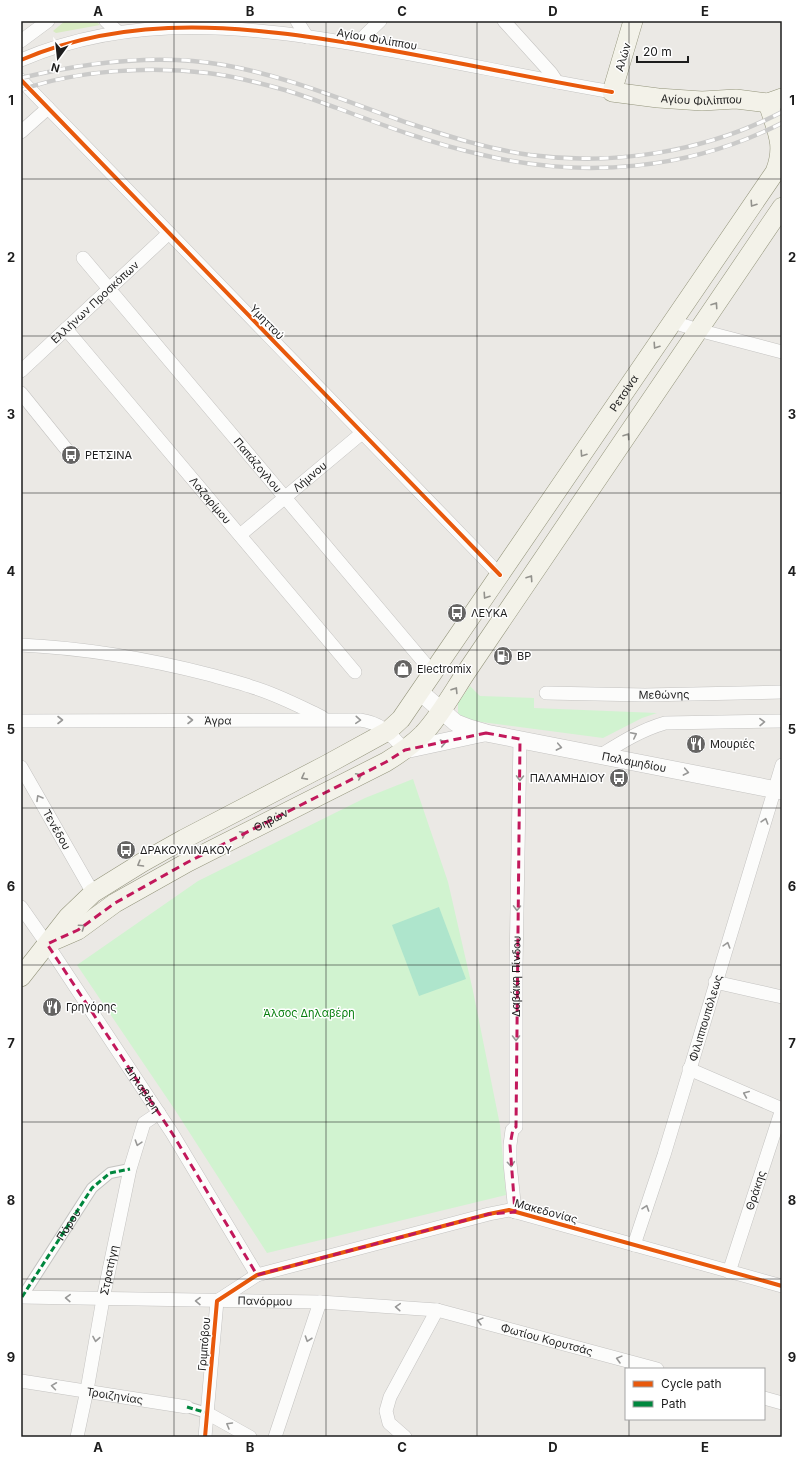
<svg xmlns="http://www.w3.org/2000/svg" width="803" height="1458" viewBox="0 0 803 1458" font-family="Inter,sans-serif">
<rect width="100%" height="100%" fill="#ebe9e5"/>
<path fill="#d8ebc2" d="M65 21H96L100 25 56 33 53 31Z"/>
<path fill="#d1f3d0" d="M470 686 480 696 534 698V708L657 713 642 718 603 738 466 720 458 713V703Z
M413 779 448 882 473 991 500 1125 506 1195 267 1253 175 1110 77 965 198 881 365 798Z"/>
<path fill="#aee5cc" d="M439 907 466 979 419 996 392 925Z"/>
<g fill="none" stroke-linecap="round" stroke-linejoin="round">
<defs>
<g id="pedestrian">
<path id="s1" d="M22 1297 92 1188 110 1173 130 1169"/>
<path d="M187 1407 207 1413"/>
</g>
<g id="minor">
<path d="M106 21 118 32"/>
<path d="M297 21 307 37"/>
<path d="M504 21 551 73 557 82"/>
<path d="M21 41 48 21"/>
<path d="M356 44 380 21"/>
<path d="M21 60C133 12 249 26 366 46 448 60 530 78 612 92"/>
<path d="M21 80 500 575"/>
<path d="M21 132 48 108"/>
<path id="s2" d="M83 258 433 673"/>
<path d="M673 322 698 330 782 352"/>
<path id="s3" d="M66 329 355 672"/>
<path id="s4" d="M21 371 169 233"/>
<path d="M21 393 71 455"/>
<path id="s5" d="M240 535 362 433"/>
<path d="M21 645C85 648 149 659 211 675 224 679 238 682 252 687 276 694 299 706 322 717"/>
<path id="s6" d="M546 693 645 695 782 692"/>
<path id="s7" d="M21 721 360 720C382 723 390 734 405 750"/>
<path d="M601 755C622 742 641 730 665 723L782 721"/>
<path id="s8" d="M21 767 93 893"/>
<path id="s9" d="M21 907 47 944 172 1133 257 1275"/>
<path d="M715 982 782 997"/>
<path d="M689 1069 782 1109"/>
<path id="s10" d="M515 1212 510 1163V1145L512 1130 516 1127V966L520 739"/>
<path id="s11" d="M634 1245 664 1155 782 765"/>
<path id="s12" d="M729 1272 782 1109"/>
<path id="s13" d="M21 1297 320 1302 437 1310 657 1369"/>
<path id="s14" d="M21 1381 187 1407"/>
<path d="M764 1398 782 1403"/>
<path d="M207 1413 250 1437"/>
<path id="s15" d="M77 1437 87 1390 103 1299 130 1169 144 1123 159 1113"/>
<path d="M205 1437 217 1301 257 1275 489 1214 509 1210 782 1286"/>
<path d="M275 1437 320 1302"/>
<path d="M405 1437 389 1423 386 1411 390 1397 437 1310"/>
</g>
<g id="tertiary">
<path id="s16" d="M420 692 456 723 469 728 486 733 782 791"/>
<path d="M405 750 484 733"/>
</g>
<g id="secondary">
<path id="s17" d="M633 21 612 92 658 98 702 101 736 99 768 103 782 98"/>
<path id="s18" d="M48 943 78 930 115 903 188 862 386 762C399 754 412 745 423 734 441 715 454 690 469 668L782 207"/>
<path id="s19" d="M21 977 68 917 93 893 143 862 184 839 326 765 388 731 401 719 775 172C786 144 776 130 768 103"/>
</g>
</defs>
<use href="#pedestrian" stroke="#c4c3c1" stroke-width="12"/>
<use href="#minor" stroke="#c4c3c1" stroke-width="14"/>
<use href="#tertiary" stroke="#c4c3c1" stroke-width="18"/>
<use href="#secondary" stroke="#94957c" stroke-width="20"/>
<use href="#pedestrian" stroke="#fcfcfb" stroke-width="10"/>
<use href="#minor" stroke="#fcfcfb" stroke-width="13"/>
<use href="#tertiary" stroke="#fcfcfb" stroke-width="17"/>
<use href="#secondary" stroke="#f3f2e9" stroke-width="19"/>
<defs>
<path id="rail" d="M21 78C87 62 156 53 224 65 287 76 347 102 408 123 447 136 488 149 530 155 615 166 705 152 782 112
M21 90C77 70 149 66 208 73 234 76 260 83 285 90 302 95 320 102 337 108 385 126 433 144 483 155 583 179 690 170 782 123"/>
</defs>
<use href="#rail" stroke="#cacac9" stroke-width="4.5"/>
<use href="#rail" stroke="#fff" stroke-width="3" stroke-dasharray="9" stroke-linecap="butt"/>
<path stroke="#00873e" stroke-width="3" stroke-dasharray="6 3" stroke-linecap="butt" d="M22 1297 92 1188 110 1173 130 1169
M187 1407 207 1413"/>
<defs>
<path id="cycleway" d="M21 60C133 12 249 26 366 46 448 60 530 78 612 92
M21 80 500 575
M205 1437 217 1301 257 1275 489 1214 509 1210 782 1286"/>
</defs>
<use href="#cycleway" stroke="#fff" stroke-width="6"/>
<use href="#cycleway" stroke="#e8590c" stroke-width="4"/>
</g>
<defs><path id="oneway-chevron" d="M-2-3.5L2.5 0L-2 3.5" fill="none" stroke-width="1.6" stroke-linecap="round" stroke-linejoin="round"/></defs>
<g stroke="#93928d">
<use href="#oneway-chevron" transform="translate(753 204) rotate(124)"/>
<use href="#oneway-chevron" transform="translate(715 305) rotate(-56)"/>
<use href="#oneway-chevron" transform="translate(656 346) rotate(124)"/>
<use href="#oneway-chevron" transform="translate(627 436) rotate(-56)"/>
<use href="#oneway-chevron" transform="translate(583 454) rotate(124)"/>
<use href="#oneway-chevron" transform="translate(530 578) rotate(-56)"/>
<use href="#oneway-chevron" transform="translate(486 596) rotate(124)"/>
<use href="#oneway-chevron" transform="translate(455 690) rotate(-58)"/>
<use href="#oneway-chevron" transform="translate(359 776) rotate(-27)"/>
<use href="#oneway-chevron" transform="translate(304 777) rotate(152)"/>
<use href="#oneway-chevron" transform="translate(243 834) rotate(-26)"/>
<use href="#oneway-chevron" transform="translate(140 864) rotate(150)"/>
<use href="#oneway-chevron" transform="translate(82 927) rotate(-35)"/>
</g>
<g stroke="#989897">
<use href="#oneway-chevron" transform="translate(60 720)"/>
<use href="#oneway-chevron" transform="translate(190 720)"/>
<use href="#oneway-chevron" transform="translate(358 720) rotate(4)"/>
<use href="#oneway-chevron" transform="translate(762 722) rotate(-1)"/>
<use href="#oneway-chevron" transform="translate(634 735) rotate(-27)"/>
<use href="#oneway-chevron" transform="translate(443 743) rotate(-12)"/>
<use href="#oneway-chevron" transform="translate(559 747) rotate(11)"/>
<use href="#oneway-chevron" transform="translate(686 772) rotate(11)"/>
<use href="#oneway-chevron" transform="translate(520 778) rotate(91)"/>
<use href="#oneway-chevron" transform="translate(39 798) rotate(-120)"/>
<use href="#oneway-chevron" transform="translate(765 821) rotate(-73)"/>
<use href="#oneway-chevron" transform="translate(517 908) rotate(91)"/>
<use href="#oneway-chevron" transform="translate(727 945) rotate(-73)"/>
<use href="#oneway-chevron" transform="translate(516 1038) rotate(90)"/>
<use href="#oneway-chevron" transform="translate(746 1094) rotate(-157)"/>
<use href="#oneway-chevron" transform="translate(138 1143) rotate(108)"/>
<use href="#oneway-chevron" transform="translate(511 1164) rotate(85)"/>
<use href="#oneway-chevron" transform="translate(646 1208) rotate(-71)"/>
<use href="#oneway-chevron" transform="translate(68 1298) rotate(-178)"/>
<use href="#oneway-chevron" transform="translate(198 1301) rotate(-179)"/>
<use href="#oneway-chevron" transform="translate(398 1307) rotate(-176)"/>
<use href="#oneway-chevron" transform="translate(480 1321) rotate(-165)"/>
<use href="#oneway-chevron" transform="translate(96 1339) rotate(100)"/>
<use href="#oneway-chevron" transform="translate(308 1339) rotate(109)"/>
<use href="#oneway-chevron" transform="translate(619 1359) rotate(-165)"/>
<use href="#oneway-chevron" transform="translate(54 1386) rotate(-172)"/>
<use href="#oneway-chevron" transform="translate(229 1425) rotate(-150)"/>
</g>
<path fill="none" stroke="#c2185b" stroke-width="3" stroke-dasharray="8 5" stroke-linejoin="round" d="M486 733 520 739 516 1127 513 1129 510 1145 515 1212 489 1214 257 1275 172 1133 47 944 78 930 115 903 188 862 386 762 405 750Z"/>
<path fill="none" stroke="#1d1d1d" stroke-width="1" stroke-opacity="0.55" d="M174 21V1437M326 21V1437M477 21V1437M629 21V1369M21 179H782M21 336H782M21 493H782M21 650H782M21 808H782M21 965H782M21 1122H782M21 1279H782M629 1419V1437"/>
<defs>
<symbol id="bus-disc" viewBox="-11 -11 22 22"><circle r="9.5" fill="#656463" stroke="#fff"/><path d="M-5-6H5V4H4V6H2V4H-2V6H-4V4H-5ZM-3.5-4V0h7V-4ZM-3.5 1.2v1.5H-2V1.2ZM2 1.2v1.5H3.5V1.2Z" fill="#fff"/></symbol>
<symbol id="fuel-disc" viewBox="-11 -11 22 22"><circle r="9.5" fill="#656463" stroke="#fff"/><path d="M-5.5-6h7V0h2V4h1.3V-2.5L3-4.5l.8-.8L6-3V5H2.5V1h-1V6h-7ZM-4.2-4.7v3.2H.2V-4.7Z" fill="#fff"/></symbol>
<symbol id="shop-disc" viewBox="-11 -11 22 22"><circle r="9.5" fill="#656463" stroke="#fff"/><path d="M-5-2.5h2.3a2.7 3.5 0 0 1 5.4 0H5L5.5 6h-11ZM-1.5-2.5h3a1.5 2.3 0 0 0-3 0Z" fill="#fff"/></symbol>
<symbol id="restaurant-disc" viewBox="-11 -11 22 22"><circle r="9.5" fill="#656463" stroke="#fff"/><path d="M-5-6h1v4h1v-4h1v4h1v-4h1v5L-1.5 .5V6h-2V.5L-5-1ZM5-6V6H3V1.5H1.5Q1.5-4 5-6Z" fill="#fff"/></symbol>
</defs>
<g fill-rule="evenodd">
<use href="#bus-disc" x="60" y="444" width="22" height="22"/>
<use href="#bus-disc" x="446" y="602" width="22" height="22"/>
<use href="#fuel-disc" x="492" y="645" width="22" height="22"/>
<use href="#shop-disc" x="392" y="658" width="22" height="22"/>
<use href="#restaurant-disc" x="685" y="733" width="22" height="22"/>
<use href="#bus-disc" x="608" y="767" width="22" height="22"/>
<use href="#bus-disc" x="115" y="839" width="22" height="22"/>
<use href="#restaurant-disc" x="41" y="996" width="22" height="22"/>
</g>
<g text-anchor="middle" stroke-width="3" stroke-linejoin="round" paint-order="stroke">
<g font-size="11" fill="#1d1d1d" stroke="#fff">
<text transform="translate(377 39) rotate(10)" y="4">Αγίου Φιλίππου</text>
<text transform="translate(623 57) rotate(-74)" y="4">Αλών</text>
<text dy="4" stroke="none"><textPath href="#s17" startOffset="164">Αγίου Φιλίππου</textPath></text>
<text dy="4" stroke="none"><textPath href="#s4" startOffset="101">Ελλήνων Προσκόπων</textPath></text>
<text transform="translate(267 322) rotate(46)" y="4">Υμηττού</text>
<text dy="4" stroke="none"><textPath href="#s19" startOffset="860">Ρετσίνα</textPath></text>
<text dy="4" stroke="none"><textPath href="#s2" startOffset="271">Παπάζογλου</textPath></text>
<text dy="4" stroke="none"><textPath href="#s5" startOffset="91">Λήμνου</textPath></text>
<text dy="4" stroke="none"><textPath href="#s3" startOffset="224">Λαζαρίμου</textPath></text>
<text dy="4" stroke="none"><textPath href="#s6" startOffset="118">Μεθώνης</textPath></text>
<text dy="4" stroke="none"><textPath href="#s7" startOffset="197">Άγρα</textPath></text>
<text dy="4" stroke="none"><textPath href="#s16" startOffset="230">Παλαμηδίου</textPath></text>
<text dy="4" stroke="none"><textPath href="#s18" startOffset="255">Θηβών</textPath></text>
<text dy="4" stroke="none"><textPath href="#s8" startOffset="72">Τενέδου</textPath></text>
<text dy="4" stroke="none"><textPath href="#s10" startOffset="238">Δαβάκη Πίνδου</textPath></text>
<text dy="4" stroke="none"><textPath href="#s11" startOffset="238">Φιλιππουπόλεως</textPath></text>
<text dy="4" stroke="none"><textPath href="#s9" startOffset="219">Δηλαβέρη</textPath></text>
<text dy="4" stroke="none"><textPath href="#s12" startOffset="86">Θράκης</textPath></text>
<text transform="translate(546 1211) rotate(15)" y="4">Μακεδονίας</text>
<text dy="4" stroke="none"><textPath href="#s1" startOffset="86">Πόρου</textPath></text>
<text dy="4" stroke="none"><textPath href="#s15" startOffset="170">Στρατήγη</textPath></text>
<text dy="4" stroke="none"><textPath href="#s13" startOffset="244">Πανόρμου</textPath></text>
<text dy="4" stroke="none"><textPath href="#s13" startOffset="530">Φωτίου Κορυτσάς</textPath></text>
<text transform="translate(204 1344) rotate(-85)" y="4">Γριμπόβου</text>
<text dy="4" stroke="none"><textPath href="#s14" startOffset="95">Τροιζηνίας</textPath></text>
</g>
<g font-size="11" fill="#1d1d1d" stroke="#fff" text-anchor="start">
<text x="85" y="459">ΡΕΤΣΙΝΑ</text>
<text x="471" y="617">ΛΕΥΚΑ</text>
<text x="517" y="660">BP</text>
<text x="417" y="673">Electromix</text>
<text x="710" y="748">Μουριές</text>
<text x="605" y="782" text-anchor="end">ΠΑΛΑΜΗΔΙΟΥ</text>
<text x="140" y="854">ΔΡΑΚΟΥΛΙΝΑΚΟΥ</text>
<text x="66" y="1011">Γρηγόρης</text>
</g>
<g font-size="11" fill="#077f0e" stroke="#fff">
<text x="309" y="1017">Άλσος Δηλαβέρη</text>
</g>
</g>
<rect width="803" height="1458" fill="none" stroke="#ffffff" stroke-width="44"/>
<rect x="625" y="1368" width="140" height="52" fill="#ffffff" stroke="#a5a5a5"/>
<rect x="633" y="1381" width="20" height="6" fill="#e8590c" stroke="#a5a5a5"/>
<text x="661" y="1388" font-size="12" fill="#1d1d1d">Cycle path</text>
<rect x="633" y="1401" width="20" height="6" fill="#00873e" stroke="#a5a5a5"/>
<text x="661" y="1408" font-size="12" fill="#1d1d1d">Path</text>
<g transform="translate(58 58) rotate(195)" stroke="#ffffff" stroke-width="3" paint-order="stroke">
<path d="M0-3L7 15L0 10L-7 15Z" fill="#1d1d1d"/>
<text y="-6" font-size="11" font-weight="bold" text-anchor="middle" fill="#1d1d1d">N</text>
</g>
<path d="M637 56v6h51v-6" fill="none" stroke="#1d1d1d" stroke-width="2"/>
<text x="643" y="56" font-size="12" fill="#1d1d1d" stroke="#ffffff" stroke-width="3" paint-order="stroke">20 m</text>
<rect x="22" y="22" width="759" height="1414" fill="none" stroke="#1d1d1d" stroke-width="1.5"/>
<g font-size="13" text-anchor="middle" font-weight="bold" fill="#1d1d1d">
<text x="98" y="16">A</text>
<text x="250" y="16">B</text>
<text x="402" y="16">C</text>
<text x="553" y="16">D</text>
<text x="705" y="16">E</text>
<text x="11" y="105">1</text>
<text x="792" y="105">1</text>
<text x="11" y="262">2</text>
<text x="792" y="262">2</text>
<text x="11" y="419">3</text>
<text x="792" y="419">3</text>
<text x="11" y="576">4</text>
<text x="792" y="576">4</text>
<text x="11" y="734">5</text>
<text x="792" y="734">5</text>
<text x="11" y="891">6</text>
<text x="792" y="891">6</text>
<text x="11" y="1048">7</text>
<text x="792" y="1048">7</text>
<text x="11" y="1205">8</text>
<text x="792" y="1205">8</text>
<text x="11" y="1362">9</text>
<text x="792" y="1362">9</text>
<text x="98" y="1452">A</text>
<text x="250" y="1452">B</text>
<text x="402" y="1452">C</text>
<text x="553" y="1452">D</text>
<text x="705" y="1452">E</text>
</g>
</svg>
